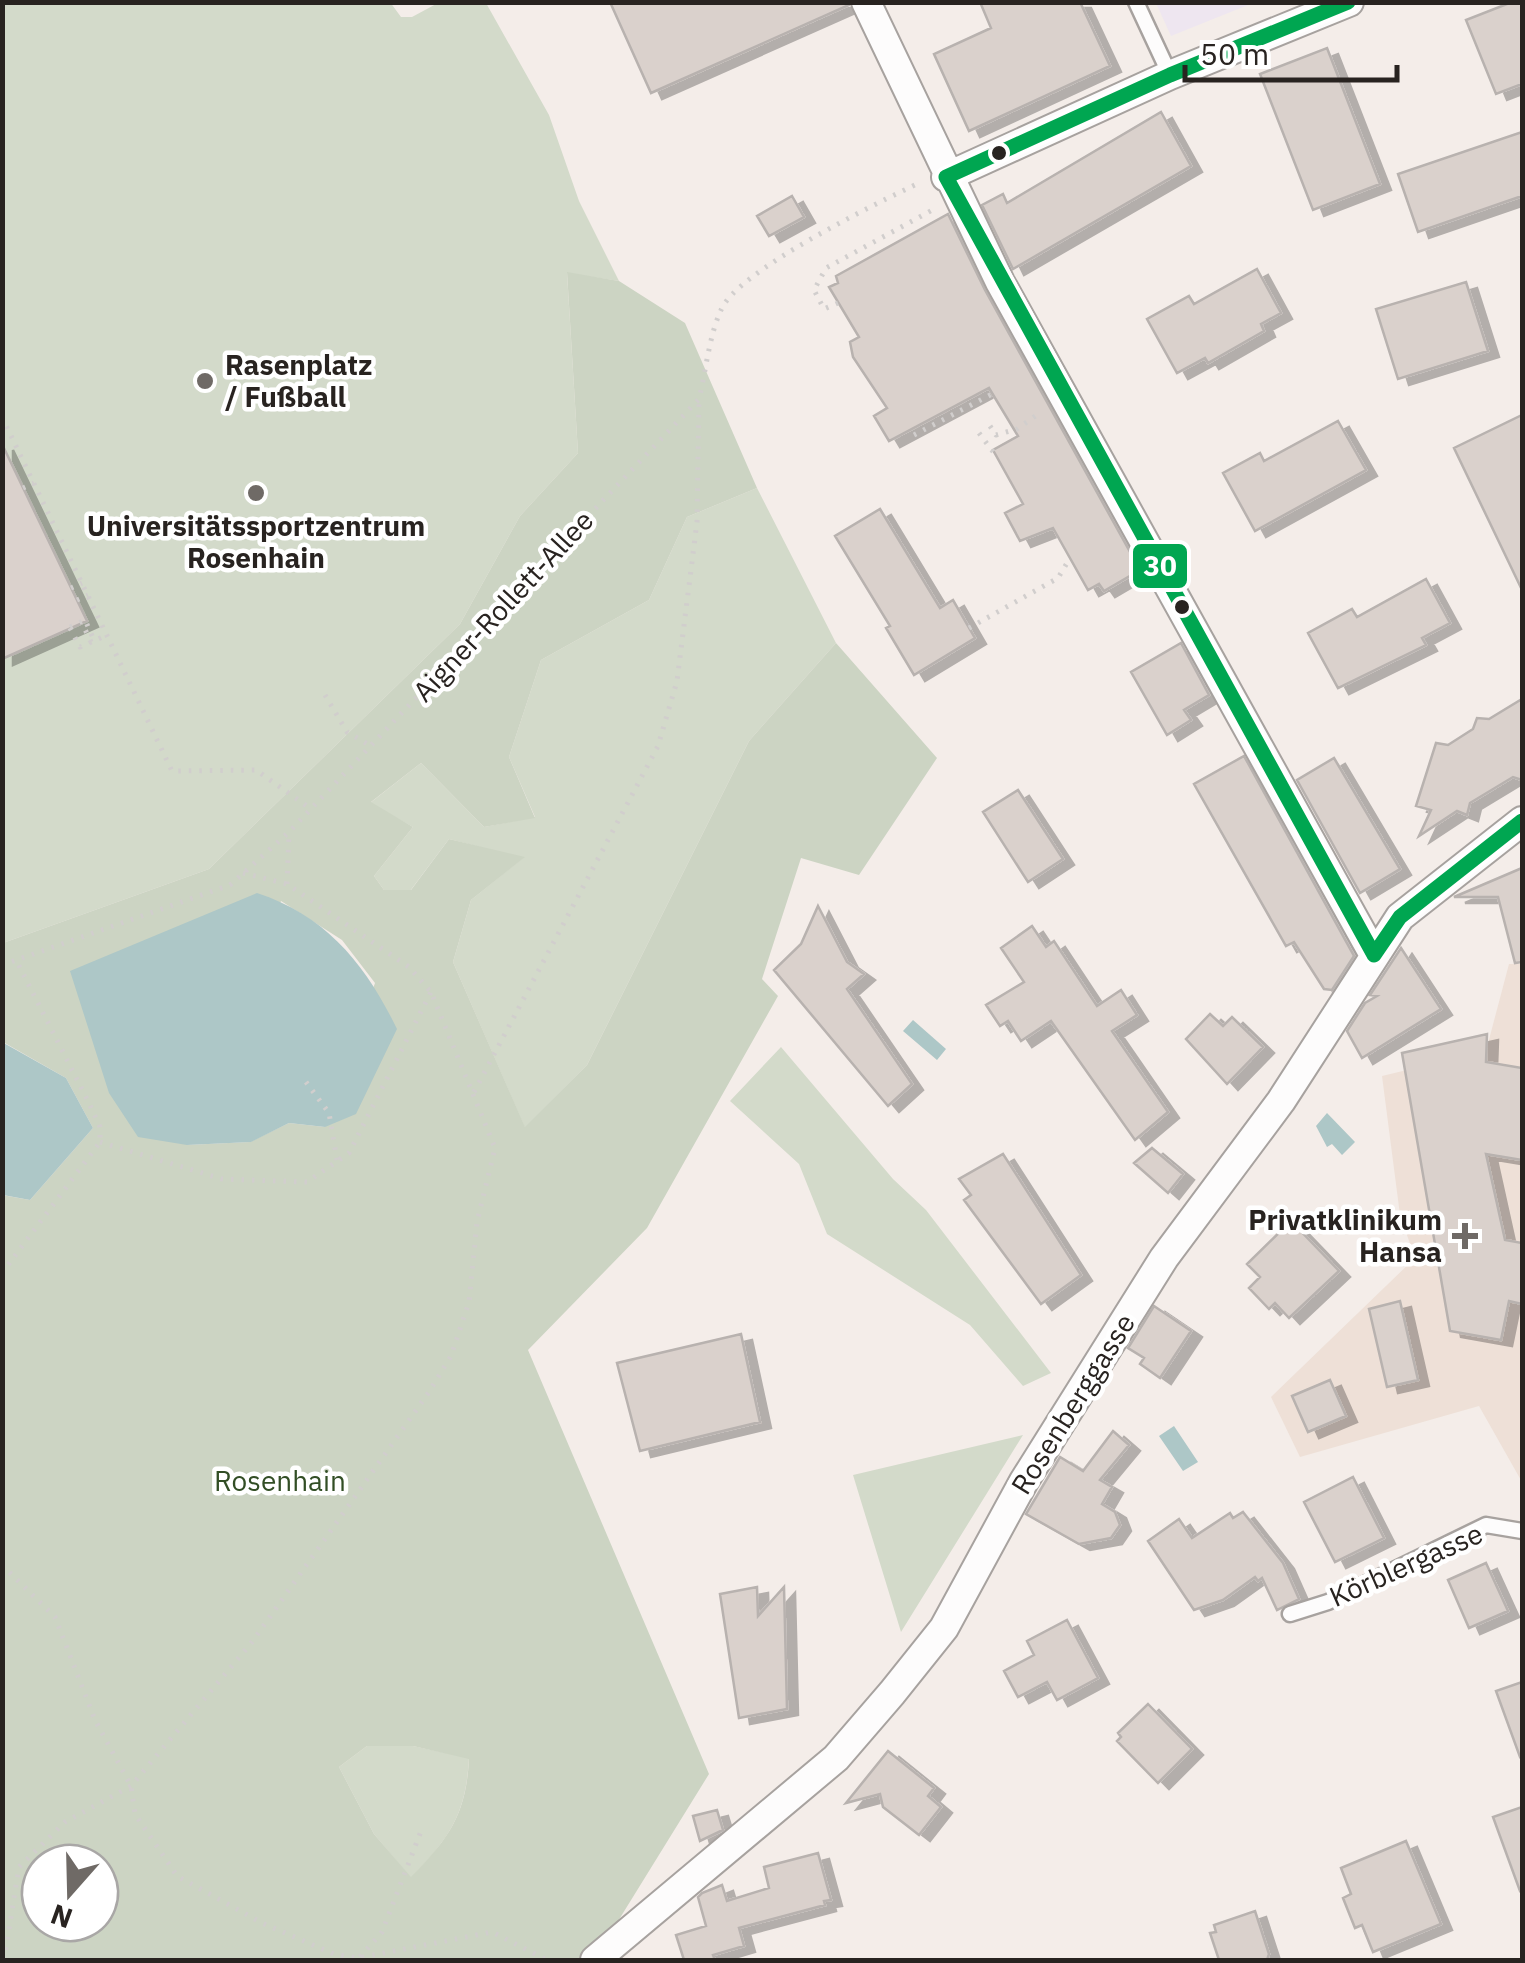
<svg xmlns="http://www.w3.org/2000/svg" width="1525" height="1963" viewBox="0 0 1525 1963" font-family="'IBM Plex Sans',sans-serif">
<defs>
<filter id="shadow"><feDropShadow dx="11" dy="6" stdDeviation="0" flood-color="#0004"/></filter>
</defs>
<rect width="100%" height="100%" fill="#f4ede9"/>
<path fill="#eee0d7" d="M1509 964H1522V1482L1479 1406 1300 1457 1271 1397 1415 1258 1400 1215 1382 1076 1486 1051Z"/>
<path fill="#eee6f0" d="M1156 3H1253L1171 36Z"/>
<path fill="#d3daca" d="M390 2 401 17H412L438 3H486L549 115 579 201 619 281 567 273 578 453 520 516 460 624 209 869 3 943V3Z
M757 488 836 643 749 741 587 1065 525 1128 453 962 471 900 523 858 449 839 410 891 384 890 374 876 413 827 370 803 421 763 484 827 535 817 509 757 541 660 649 600 687 517Z
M781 1047 893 1179 926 1210 1051 1373 1023 1386 970 1325 827 1234 799 1164 730 1101Z
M1023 1435 901 1632 853 1475Z
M367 1746H413L469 1758C466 1815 449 1838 411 1878L374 1834 339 1767Z"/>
<path fill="#ccd4c3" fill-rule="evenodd" d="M567 272 619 281 685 323 757 488 687 517 649 600 541 660 509 757 535 818 484 827 421 763 371 802 413 827 374 876 384 890H411L449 839 525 857 471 900 453 962 525 1127 587 1065 749 741 836 643 937 758 859 875 801 858 762 979 778 996 647 1228 528 1350 709 1774 594 1960H3L2 1195 30 1200 93 1128 66 1078 3 1042V943L209 869 460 624 520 516 578 453ZM281 901 342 940 375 983 325 1127 289 1123 250 1142 187 1145ZM367 1746H413L469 1759C466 1815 449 1838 411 1877L374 1834 339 1767ZM40 1863H100V1923H40Z"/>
<path fill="#adc7c7" d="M257 893C327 916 366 965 397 1029L356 1114 325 1127 289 1123 251 1142 187 1145 138 1137 109 1093 70 971Z
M913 1020 946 1049 937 1060 903 1031Z
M2 1042 66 1078 93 1128 30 1200 3 1195Z
M1327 1113 1355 1142 1342 1155 1332 1144 1327 1147 1316 1126Z
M1174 1426 1198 1462 1183 1471 1159 1436Z"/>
<path fill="#dad1cc" stroke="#b8b2af" stroke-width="2.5" filter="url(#shadow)" d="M610 2H849V5L651 93Z
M980 2H1080L1110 66 969 131 934 54 991 28Z
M1512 2H1522V84L1496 94 1466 20Z
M1327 48 1380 184 1313 210 1260 74Z
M1161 112 1191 166 1013 269 982 205 1003 194 1007 203Z
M1522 132V196L1418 232 1398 174Z
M792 196 804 217 769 236 757 216Z
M948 214 985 290 1140 570 1104 591 1099 584 1088 590 1053 528 1020 541 1005 513 1023 504 993 450 1018 436 989 388 889 441 874 416 887 408 853 357 850 342 859 337 829 287 838 283 836 276Z
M1257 269 1281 313 1261 324 1264 331 1208 363 1205 358 1177 373 1147 319 1189 296 1194 304Z
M1466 282 1488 351 1398 379 1376 309Z
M1522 415V590L1454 448Z
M1338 421 1366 470 1255 531 1223 473 1260 453 1264 461Z
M2 444 87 621 2 659Z
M880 509 940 608 953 600 975 638 914 675 886 628 890 626 835 536Z
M1426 579 1450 623 1422 638 1426 645 1338 688 1308 633 1352 609 1357 617Z
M1181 643 1209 695 1184 710 1191 720 1167 735 1131 672Z
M1522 699V780L1513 777 1470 803 1467 815 1457 811 1419 836 1431 810 1416 806 1436 743 1448 745 1473 729 1477 718 1489 719Z
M1244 756 1354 956 1332 990 1324 989 1294 942 1286 946 1194 784Z
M1334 758 1400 869 1360 893 1297 780Z
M1018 790 1063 859 1028 882 983 812Z
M1522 868V962L1515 963 1498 897H1454Z
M818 906 847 962 864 974 847 989 912 1084 888 1106 774 970 801 944Z
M1032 926 1046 947 1054 941 1097 1006 1121 990 1137 1015 1112 1031 1168 1112 1135 1140 1051 1021 1021 1041 1008 1021 1000 1026 986 1005 1024 982 1001 948Z
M1401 948 1441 1009 1362 1058 1347 1031 1365 1003 1377 996 1370 995Z
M1210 1014 1223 1026 1232 1017 1263 1047 1227 1084 1186 1039Z
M1487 1034 1486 1062 1522 1068V1160L1486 1154 1505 1240 1522 1243V1304L1509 1301 1501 1340 1450 1331 1402 1053Z
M1152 1148 1183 1174 1168 1193 1134 1163Z
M1003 1154 1081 1275 1041 1304 964 1200 971 1195 959 1179Z
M1291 1221 1339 1271 1289 1318 1275 1303 1269 1309 1249 1288 1260 1277 1247 1264Z
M1400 1301 1418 1380 1387 1387 1369 1309Z
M1154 1306 1191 1331 1160 1378 1140 1364 1144 1358 1128 1348Z
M741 1334 760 1422 640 1451 617 1363Z
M1330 1380 1346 1416 1308 1432 1292 1396Z
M1113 1431 1129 1445 1100 1480 1112 1487 1102 1504 1115 1512 1120 1525 1111 1538 1079 1544 1026 1514 1060 1457 1083 1471Z
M1353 1477 1384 1538 1335 1562 1304 1502Z
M1243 1512 1283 1563 1299 1599 1277 1610 1262 1578 1258 1581 1255 1577 1223 1600 1194 1610 1148 1541 1179 1519 1192 1538 1230 1513 1233 1518Z
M1486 1563 1508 1611 1469 1628 1448 1580Z
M757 1587 758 1616 784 1587 787 1709 739 1718 720 1594Z
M1067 1620 1098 1678 1057 1700 1047 1682 1018 1697 1004 1671 1034 1655 1027 1641Z
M1522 1682V1756L1520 1757 1496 1691Z
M1148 1704 1192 1749 1158 1783 1117 1741 1121 1737 1118 1733Z
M888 1751 934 1788 928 1796 941 1807 919 1835 883 1807 880 1794 846 1803Z
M1522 1807V1890L1520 1891 1493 1817Z
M717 1810 723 1830 700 1841 693 1816Z
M1406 1841 1441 1924 1373 1952 1362 1925 1355 1928 1343 1898 1351 1894 1341 1868Z
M818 1853 831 1900 824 1901 825 1905 739 1928 744 1946 713 1955 715 1960H684L676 1935 706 1926 698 1897 702 1893 722 1885 727 1901 769 1888 764 1867Z
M1255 1911 1269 1954 1267 1960H1219L1210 1933 1216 1932 1214 1925Z"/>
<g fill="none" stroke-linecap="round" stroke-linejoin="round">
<defs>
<path id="service" d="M1136 2 1170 75
M1290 1614 1328 1602 1486 1525 1522 1531"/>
<path id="minor" d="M866 2 1000 282 1374 955
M946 177 1170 75 1349 2
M595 1960 836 1758 892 1693 944 1628 1024 1481 1164 1258 1281 1101 1400 917 1522 821"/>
</defs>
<use href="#service" stroke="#a7a29f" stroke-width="19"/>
<use href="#minor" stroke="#a7a29f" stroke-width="32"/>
<path stroke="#d1cecd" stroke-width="5" stroke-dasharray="2.5 8" stroke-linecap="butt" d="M838 303 824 309 814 290 826 268 936 208
M2 417 172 771 256 770 311 809
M990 426 996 435 1017 429 1041 412
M979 433 997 457
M914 435 992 394
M23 488 34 483
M71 588 82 583
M77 600 88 595
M70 627 85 620 94 640 91 642 83 625
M70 628 80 647 107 635
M969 628 1058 578 1070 558
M325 695 347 732 371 746
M243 873 287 884
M2 965 230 885 289 832 699 399C706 371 709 336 721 310 737 271 877 203 919 183
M306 1082 329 1113 337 1160
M474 1092 658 746 677 681 697 522 699 400
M100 1142 222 1179 307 1182 349 1153 431 992
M2 1273 100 1142V1127L89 1103 16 960
M2 1565 55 1617 95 1720 131 1786 135 1814 177 1876 262 1923 334 1954 358 1958 492 1932 547 1960
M360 1957 382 1932 423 1826
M4 1960 19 1867 65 1822 131 1786 252 1642 429 1392 451 1356 469 1302 477 1222 495 1148 431 992 409 967 287 884 289 832"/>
<use href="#service" stroke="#fdfcfc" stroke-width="14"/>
<use href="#minor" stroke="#fdfcfc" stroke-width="28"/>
<defs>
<path id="bus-1" d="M946 177 1374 955
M946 177 1170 75 1348 2
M1374 955 1400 917 1522 821"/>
</defs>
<use href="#bus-1" stroke="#fff" stroke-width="22"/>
<use href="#bus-1" stroke="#00a651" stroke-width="15"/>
</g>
<g fill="#282320" stroke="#fff" stroke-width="4">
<circle cx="999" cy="153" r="9"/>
<circle cx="1182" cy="607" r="9"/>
</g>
<g fill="#6f6a66" stroke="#fff" stroke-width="4">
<circle cx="205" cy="381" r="10"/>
<circle cx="256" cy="493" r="10"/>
<path d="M1460 1221h10v10h10v10h-10v10h-10v-10h-10v-10h10z"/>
</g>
<g text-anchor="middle" stroke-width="9" stroke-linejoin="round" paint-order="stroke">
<g font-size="28" font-weight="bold" fill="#282320" stroke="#fff" text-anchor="start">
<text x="225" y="375">Rasenplatz<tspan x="225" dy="32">/ Fußball</tspan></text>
<text x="256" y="536" text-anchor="middle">Universitätssportzentrum<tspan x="256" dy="32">Rosenhain</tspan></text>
<text x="1442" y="1230" text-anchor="end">Privatklinikum<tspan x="1442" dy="32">Hansa</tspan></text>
</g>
<g font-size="28" fill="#282320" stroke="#fff">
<text transform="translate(503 606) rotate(-47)" y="10">Aigner-Rollett-Allee</text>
<text transform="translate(1073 1404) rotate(-58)" y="10">Rosenberggasse</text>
<text transform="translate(1406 1565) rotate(-24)" y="10">Körblergasse</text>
</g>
<g font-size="28" fill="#324e25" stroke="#fff">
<text x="280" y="1491">Rosenhain</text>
</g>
</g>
<rect stroke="#fff" stroke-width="4" x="1131" y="542" width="58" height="48" rx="10" fill="#00a651"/>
<g font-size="28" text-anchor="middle" font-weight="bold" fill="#fff">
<text x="1160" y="576">30</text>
</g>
<rect width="1525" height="1963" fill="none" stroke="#282320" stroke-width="10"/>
<g transform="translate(70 1893) rotate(200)"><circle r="48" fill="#ffffff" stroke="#a9a7a6" stroke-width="2.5"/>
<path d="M0-8L18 38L0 25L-18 38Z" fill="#6f6a66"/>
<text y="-15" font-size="28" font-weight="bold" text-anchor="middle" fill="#282320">N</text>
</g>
<path d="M1185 65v15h212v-15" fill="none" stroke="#282320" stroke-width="5"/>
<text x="1200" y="65" font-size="30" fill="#282320" stroke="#ffffff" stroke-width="8" paint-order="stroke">50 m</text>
</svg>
